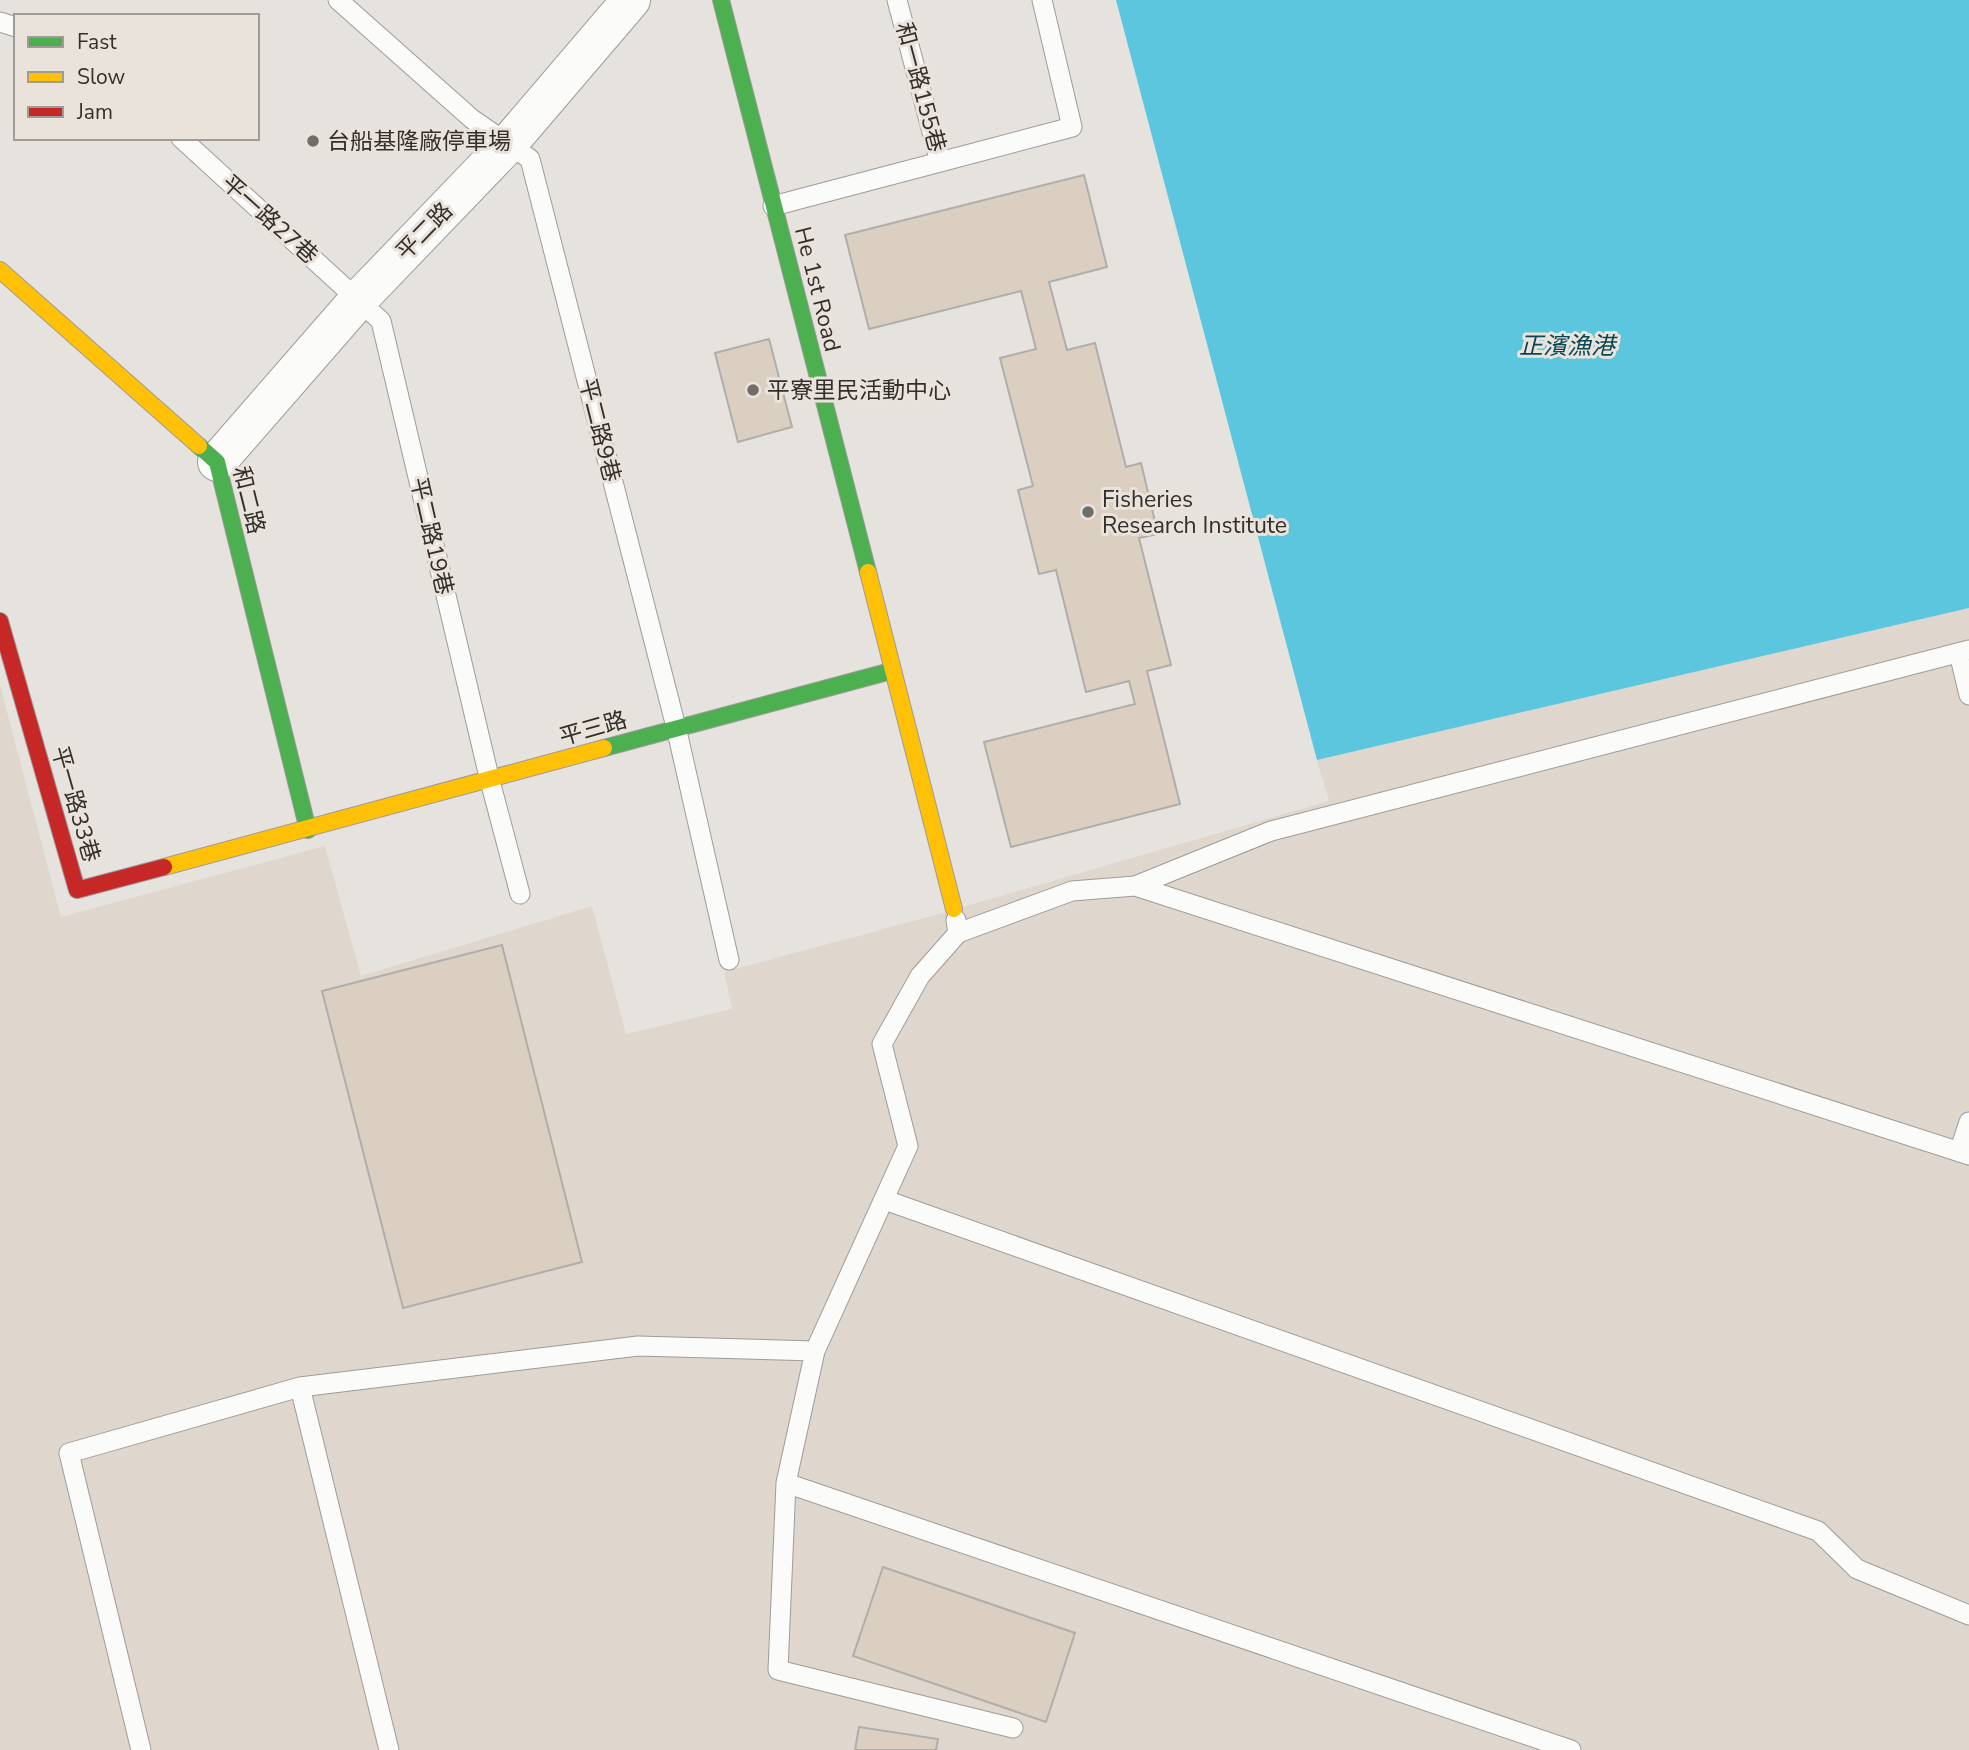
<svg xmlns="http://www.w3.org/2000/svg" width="1969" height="1750" viewBox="0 0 1969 1750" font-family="'Nunito Sans','Noto Sans TC',sans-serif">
<rect width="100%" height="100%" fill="#e6e3de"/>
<path fill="#dfd7cd" d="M1969 608V1750H0V685L61 917 325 846 361 976 592 906 626 1034 732 1009 724 972 928 917 1329 801 1317 760Z"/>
<path fill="#5bc6dd" d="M1116 0H1969V608L1317 760Z"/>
<path fill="#dbcfc1" stroke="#b0aeaa" stroke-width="2" d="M1084 175 1107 267 1049 282 1067 350 1095 343 1126 467 1141 463 1158 534 1139 538 1171 665 1147 671 1180 804 1011 847 984 742 1135 704 1129 681 1086 692 1056 570 1039 574 1018 490 1033 486 1000 358 1036 349 1021 291 869 329 845 235Z
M769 339 792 427 738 442 715 353Z
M502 945 582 1262 403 1308 322 991Z
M883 1567 1075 1633 1046 1722 853 1656Z
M859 1727 938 1739 936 1750H855Z"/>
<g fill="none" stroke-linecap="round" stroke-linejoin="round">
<defs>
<path id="lane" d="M338 0 472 119 530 159 676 727 729 960
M897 0 940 162 1072 127 1042 0
M0 22 16 27
M181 138 381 321 490 781 520 894
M773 206 940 162
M1959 653 1969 695
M1135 886 1271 831 1969 650
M956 920 958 933 920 976 882 1044 908 1146 815 1351 786 1483 778 1670 1013 1728
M958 933 1072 891 1135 886 1969 1155
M1959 1152 1969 1122
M885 1200 1818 1531 1857 1569 1969 1615
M300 1387 389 1750
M786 1483 1571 1750
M141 1750 69 1453 300 1387 638 1346 815 1351"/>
<path id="street" d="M217 462 359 299 508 144 631 0"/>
<path id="fast" d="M721 0 868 572
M199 446 217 462 308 830
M604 748 891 671"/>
<path id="slow" d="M0 270 199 446
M868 572 954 909
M164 867 604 748"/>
<path id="jam" d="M0 621 77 890 164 867"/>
</defs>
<use href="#lane" stroke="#9e9b98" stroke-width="21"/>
<use href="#street" stroke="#9e9b98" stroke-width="40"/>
<use href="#fast" stroke="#9e9b98" stroke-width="18"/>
<use href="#slow" stroke="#9e9b98" stroke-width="18"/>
<use href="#jam" stroke="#9e9b98" stroke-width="18"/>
<use href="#lane" stroke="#fbfbfa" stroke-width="19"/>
<use href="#street" stroke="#fbfbfa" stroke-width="38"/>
<use href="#fast" stroke="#4caf50" stroke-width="16"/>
<use href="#slow" stroke="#ffc107" stroke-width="16"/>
<use href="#jam" stroke="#c62828" stroke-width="16"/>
</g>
<g fill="#716e6a" stroke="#eae3db" stroke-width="2.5">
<circle cx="313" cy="141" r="7"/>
<circle cx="753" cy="390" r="7"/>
<circle cx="1088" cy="512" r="7"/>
</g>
<g text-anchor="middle" stroke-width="6" stroke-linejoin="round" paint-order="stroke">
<g font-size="23" fill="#322f2c" stroke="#eae3db">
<text transform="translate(921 87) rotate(75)" y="8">和一路155巷</text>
<text transform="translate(270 219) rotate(42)" y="8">平一路27巷</text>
<text transform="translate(424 231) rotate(-46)" y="8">平二路</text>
<text transform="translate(818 289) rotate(76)" y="8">He 1st Road</text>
<text transform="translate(600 430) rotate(76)" y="8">平二路9巷</text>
<text transform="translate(249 500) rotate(76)" y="8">和二路</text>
<text transform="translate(432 536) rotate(77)" y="8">平二路19巷</text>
<text transform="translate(593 728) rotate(-16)" y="8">平三路</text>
<text transform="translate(76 804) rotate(74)" y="8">平一路33巷</text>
</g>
<g font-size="23" fill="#322f2c" stroke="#eae3db" text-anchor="start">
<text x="327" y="149">台船基隆廠停車場</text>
<text x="767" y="398">平寮里民活動中心</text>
<text x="1102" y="507">Fisheries<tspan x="1102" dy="26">Research Institute</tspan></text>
</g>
<g font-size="24" font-style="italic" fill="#084655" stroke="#eae3db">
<text x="1567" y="354">正濱漁港</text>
</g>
</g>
<rect x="14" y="14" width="245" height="126" fill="#eae3db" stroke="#a09b95" stroke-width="2"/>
<rect x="28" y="37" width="35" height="10" fill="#4caf50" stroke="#a09b95" stroke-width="2"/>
<text x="77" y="49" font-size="21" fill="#322f2c">Fast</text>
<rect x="28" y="72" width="35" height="10" fill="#ffc107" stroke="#a09b95" stroke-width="2"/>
<text x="77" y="84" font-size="21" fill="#322f2c">Slow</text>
<rect x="28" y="107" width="35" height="10" fill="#c62828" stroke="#a09b95" stroke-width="2"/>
<text x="77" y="119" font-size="21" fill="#322f2c">Jam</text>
</svg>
